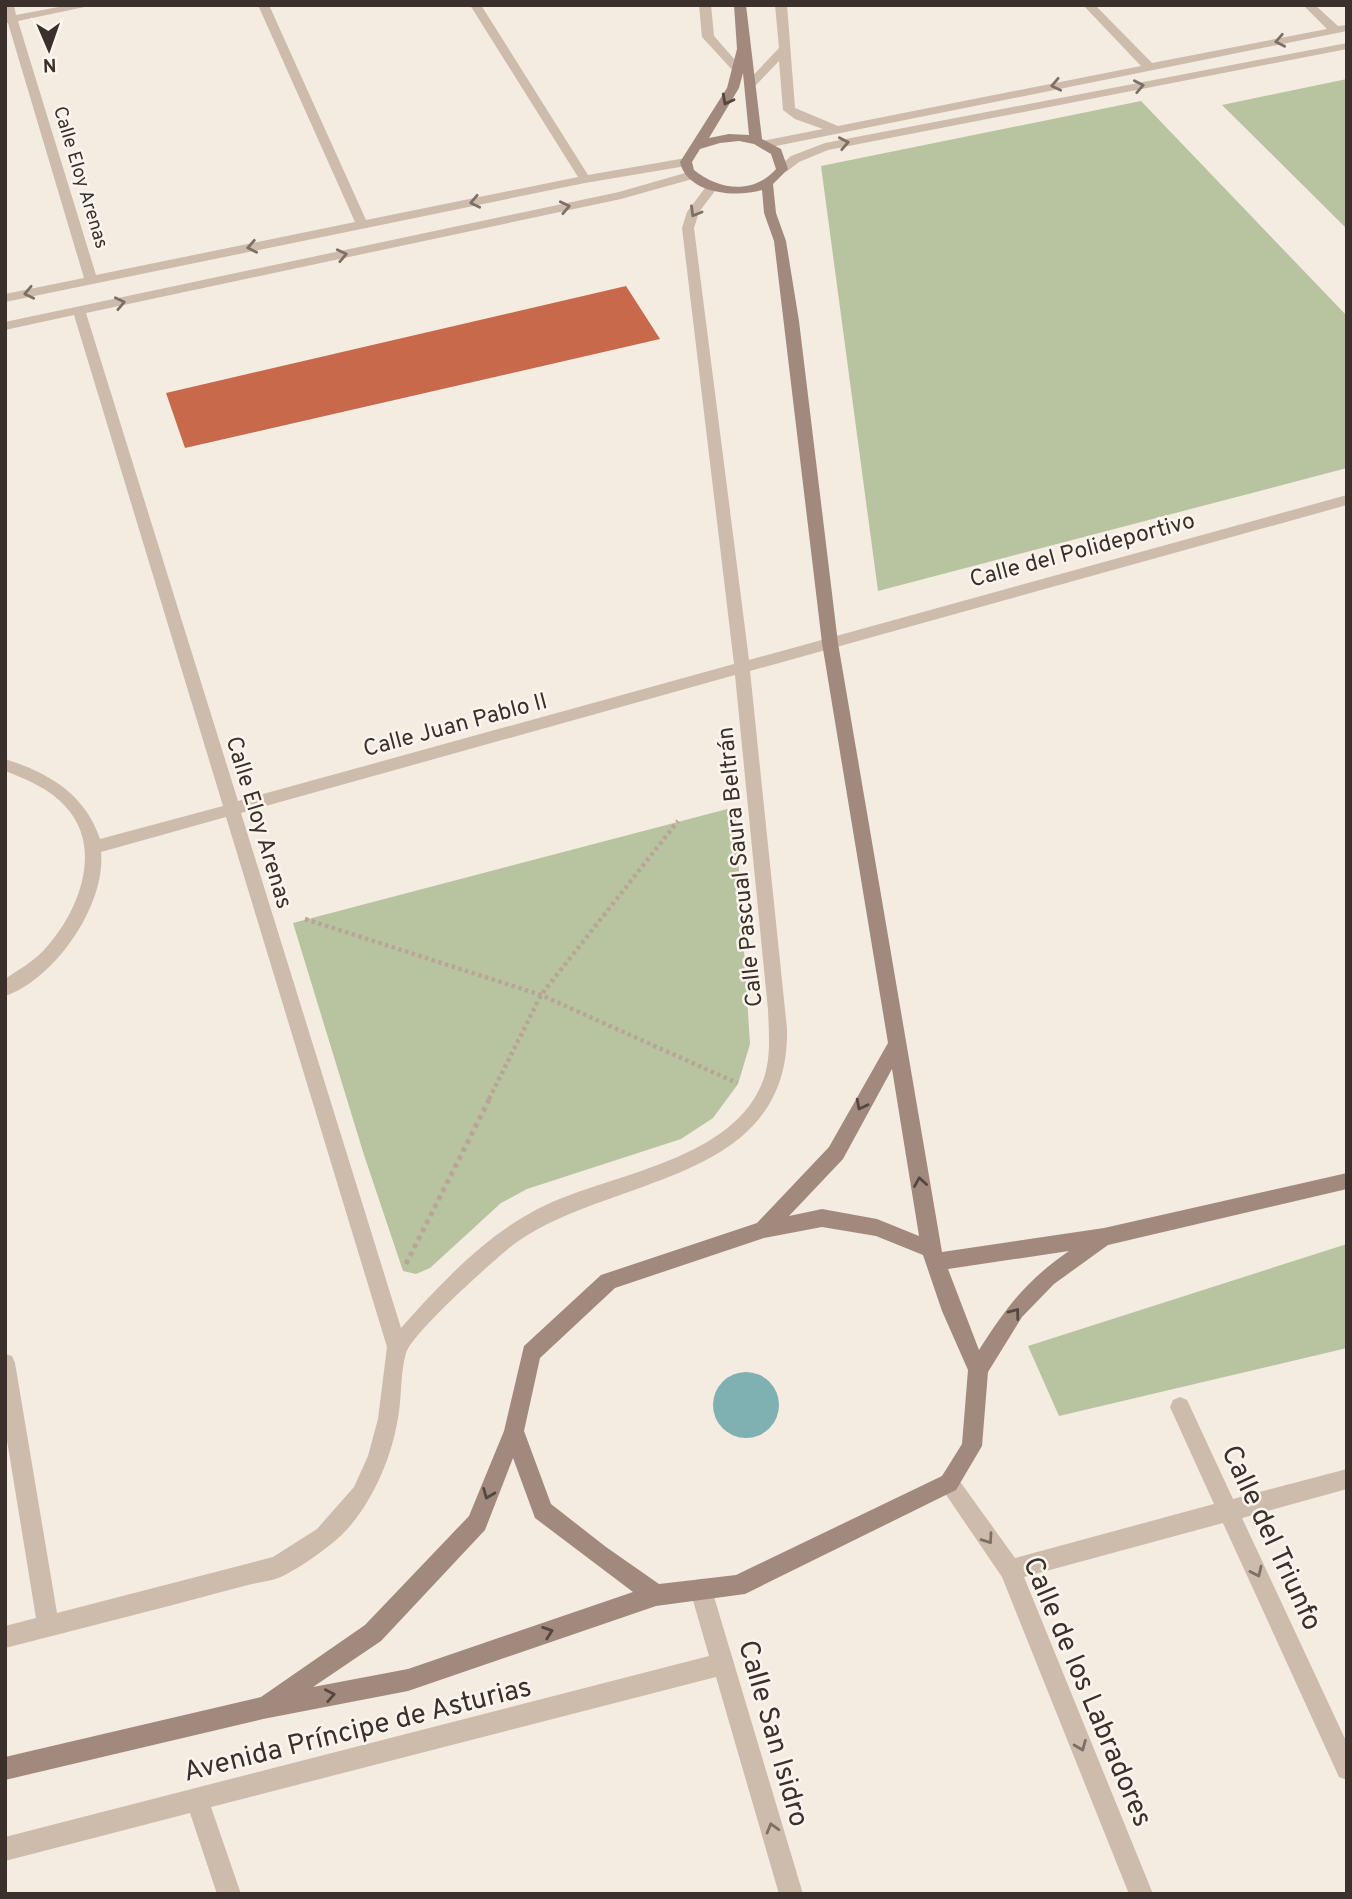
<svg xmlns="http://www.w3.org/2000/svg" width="1352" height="1899" viewBox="0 0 1352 1899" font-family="Overpass,sans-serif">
<rect width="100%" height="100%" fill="#f4ebe1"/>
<path fill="#b8c4a0" d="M1347 79V229L1222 105Z
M1141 101 1347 316V468L878 591 821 166Z
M735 807 750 1044 738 1084 713 1118 681 1139 527 1189 501 1203 430 1268 416 1274 403 1271 364 1155 293 923Z
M1347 1244V1348L1059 1416 1028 1346Z"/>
<path fill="#7fb0b2" d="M713 1405a33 33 0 1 1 66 0a33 33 0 1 1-66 0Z"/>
<path fill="#c8694b" d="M626 286 660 339 185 448 166 393Z"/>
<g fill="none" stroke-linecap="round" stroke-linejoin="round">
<path stroke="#b9a596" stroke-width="4.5" stroke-dasharray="3.5 3.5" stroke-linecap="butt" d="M305 919 541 995 737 1083
M489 1099 541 995 678 821"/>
<path stroke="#b9a596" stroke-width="5" stroke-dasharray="4.5 4.5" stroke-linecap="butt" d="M406 1264 490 1098"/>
<path fill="#cdbbac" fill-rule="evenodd" d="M5 5H14L16 15 69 5H94L18 21 96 275 355 222 258 5H269L366 220 578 177 470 5H481L588 175 686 158 692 162 686 166 585 183 5 302V294L84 278 8 23H5Z
M699 5H711L714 36 743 69V73H735L702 37Z
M775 5H787L795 108 838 126 1141 66 1083 5H1095L1152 63 1327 29 1303 5H1315L1338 26 1347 25V31L766 148 762 147V141L823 129 795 119 783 110 779 61 755 86 745 84 779 48Z
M1347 43V49L828 150 799 162 786 172 776 169 791 156 825 143Z
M692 171 698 175 696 178 621 199 86 313 238 801 734 664 682 228 687 212 708 184 718 187 699 212 694 228 749 660 1347 495V505L750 671 787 1029C790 1188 604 1174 509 1248 490 1264 412 1333 406 1353 400 1373 402 1397 398 1418 391 1462 367 1517 330 1545 316 1556 300 1567 285 1575 273 1581 260 1582 248 1585 221 1592 195 1599 169 1606 114 1620 60 1634 5 1648V1626L36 1618 5 1428V1354L12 1356 15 1363 57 1613 273 1557 317 1529 354 1487 368 1456 378 1419 387 1347 226 817 101 852C106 905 55 979 5 996V979C18 970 33 962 44 950 78 914 105 848 65 806 50 789 26 779 5 771V759C49 773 85 794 100 839L223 806 74 315 5 330V322L619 192ZM735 675 768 1010C769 1033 771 1057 764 1078 736 1160 613 1173 546 1205 488 1232 443 1281 401 1328L241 813Z
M1180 1397 1187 1400 1233 1499 1347 1469V1489L1242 1518 1347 1743V1780L1339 1777 1223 1523 1024 1577 1153 1894H1129L1002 1577 938 1483 942 1476 949 1473 956 1476 1015 1558 1214 1504 1170 1407 1173 1400Z
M701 1579 709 1582 712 1590 803 1894H779L716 1677 211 1807 241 1894H217L190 1813 5 1861V1837L709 1656 690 1590 693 1582Z"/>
<path fill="#a18a7d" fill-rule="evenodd" d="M734 5H746L762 139 781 149 788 169 773 184 776 213 786 241 799 321 838 643 942 1252 1104 1228 1347 1173V1189L1108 1245 1054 1284 1022 1317 988 1372 982 1446 956 1490 745 1594 656 1606 408 1691 263 1719 5 1780V1757L261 1697 365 1625 469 1516 504 1431 524 1346 601 1275 757 1223 829 1147 888 1043 822 643 774 241 764 213 762 190C736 198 687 194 680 162L727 88 737 49ZM743 73 749 135 729 134 709 138 739 88ZM739 141 754 144 771 154 776 169C753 195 719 190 694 170L692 162 700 149 720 143ZM892 1069 919 1236 877 1219 822 1209 789 1216 843 1159ZM822 1227 876 1236 923 1255 942 1311 968 1370 962 1444 942 1476 736 1575 659 1584 606 1547 551 1504 524 1431 540 1358 615 1288 764 1238ZM1069 1251C1026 1281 1007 1306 979 1350L948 1269ZM513 1458 535 1518 633 1592 408 1669 313 1687 381 1641 485 1530Z"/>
</g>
<defs><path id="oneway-chevron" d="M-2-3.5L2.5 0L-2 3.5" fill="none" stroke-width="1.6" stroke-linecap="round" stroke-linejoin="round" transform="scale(1.75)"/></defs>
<g stroke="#7d6f65">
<use href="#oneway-chevron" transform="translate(1280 41) rotate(169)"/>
<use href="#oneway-chevron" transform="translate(1056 85) rotate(168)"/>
<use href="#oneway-chevron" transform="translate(1139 86) rotate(-11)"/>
<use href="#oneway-chevron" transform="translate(844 143) rotate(-11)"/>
<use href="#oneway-chevron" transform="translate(475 202) rotate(168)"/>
<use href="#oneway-chevron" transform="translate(565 207) rotate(-12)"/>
<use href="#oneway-chevron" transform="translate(695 212) rotate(120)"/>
<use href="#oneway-chevron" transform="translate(252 247) rotate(169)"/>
<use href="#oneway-chevron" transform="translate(342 255) rotate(-12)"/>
<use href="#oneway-chevron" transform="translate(29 293) rotate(168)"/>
<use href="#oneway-chevron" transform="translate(120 303) rotate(-12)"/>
<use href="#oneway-chevron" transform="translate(988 1539) rotate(55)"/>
<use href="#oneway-chevron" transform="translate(1257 1572) rotate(65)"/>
<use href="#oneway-chevron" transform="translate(1081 1746) rotate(68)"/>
<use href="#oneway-chevron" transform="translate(772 1828) rotate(-106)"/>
</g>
<g stroke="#544640">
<use href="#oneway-chevron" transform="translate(727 100) rotate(118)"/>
<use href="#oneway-chevron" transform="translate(861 1105) rotate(117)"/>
<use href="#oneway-chevron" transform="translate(920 1182) rotate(-99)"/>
<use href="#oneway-chevron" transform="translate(1015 1313) rotate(-53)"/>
<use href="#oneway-chevron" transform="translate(488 1494) rotate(112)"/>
<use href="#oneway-chevron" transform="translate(548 1632) rotate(-19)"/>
<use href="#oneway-chevron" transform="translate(330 1695) rotate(-11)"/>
</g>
<g text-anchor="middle" stroke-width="5" stroke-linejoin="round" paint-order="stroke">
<g font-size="19" fill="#3b302b" stroke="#fbf5ee">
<text transform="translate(82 177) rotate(73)" y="7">Calle Eloy Arenas</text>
</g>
<g font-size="23" fill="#3b302b" stroke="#fbf5ee">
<text transform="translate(1082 549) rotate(-15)" y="8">Calle del Polideportivo</text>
<text transform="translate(455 724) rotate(-15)" y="8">Calle Juan Pablo II</text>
<text transform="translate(260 822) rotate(73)" y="8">Calle Eloy Arenas</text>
<text transform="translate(739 867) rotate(-96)" y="8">Calle Pascual Saura Beltrán</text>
</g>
<g font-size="28" fill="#3b302b" stroke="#fbf5ee">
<text transform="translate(1273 1537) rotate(65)" y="10">Calle del Triunfo</text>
<text transform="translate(1089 1691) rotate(67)" y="10">Calle de los Labradores</text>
<text transform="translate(357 1728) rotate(-14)" y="10">Avenida Príncipe de Asturias</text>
<text transform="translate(775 1733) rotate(74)" y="10">Calle San Isidro</text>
</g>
</g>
<rect width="1352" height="1899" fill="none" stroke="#3b302b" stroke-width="14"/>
<g transform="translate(49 49) rotate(178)" stroke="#fbf5ee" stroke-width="5" paint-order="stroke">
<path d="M0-5L12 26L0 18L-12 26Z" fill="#3b302b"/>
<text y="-10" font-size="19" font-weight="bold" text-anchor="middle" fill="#3b302b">N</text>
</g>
</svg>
